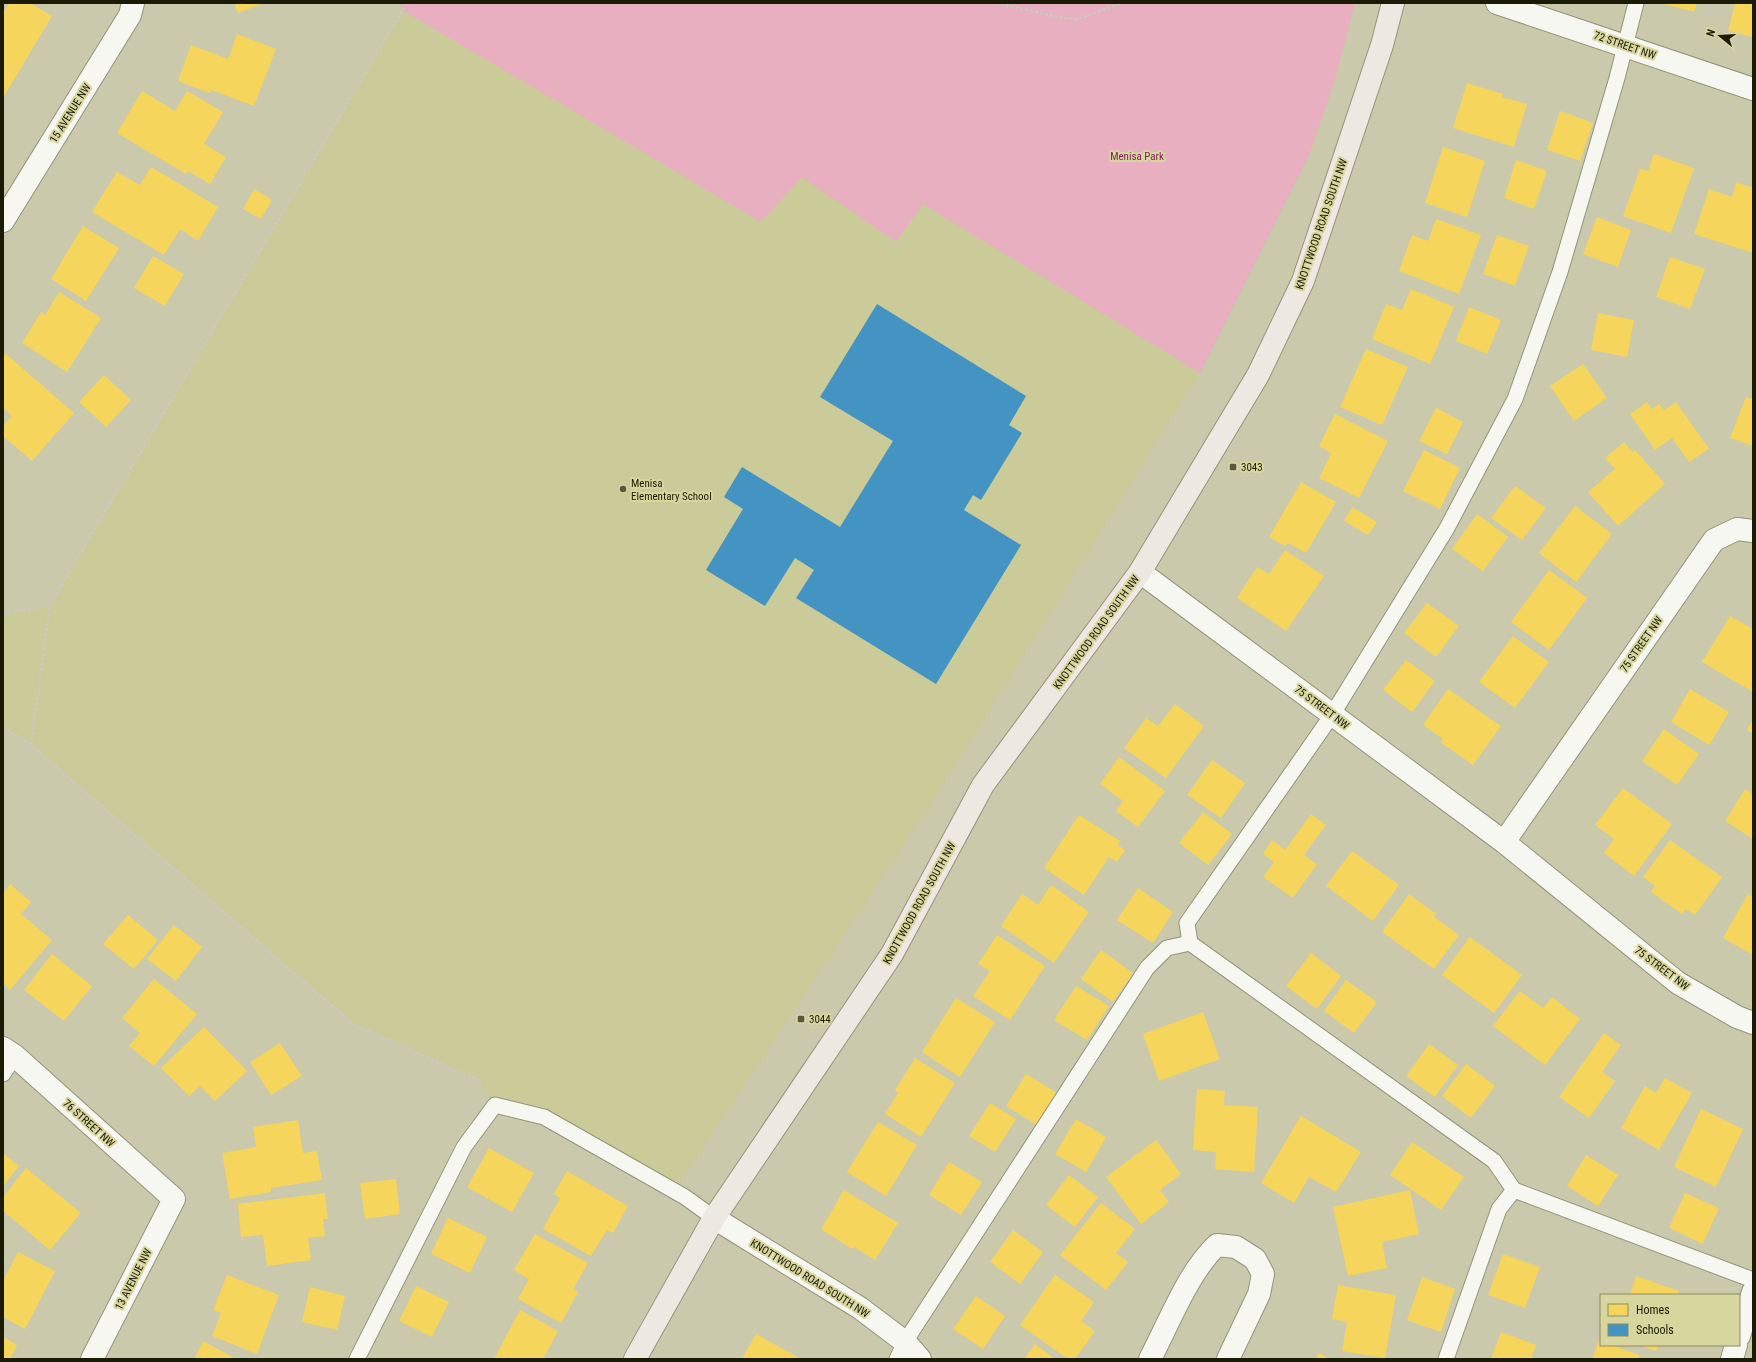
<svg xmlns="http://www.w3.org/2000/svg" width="1756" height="1362" viewBox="0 0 1756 1362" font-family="'Roboto Condensed',sans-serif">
<rect width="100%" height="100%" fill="#cac9ab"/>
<path fill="#cbca99" d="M402 10 761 222 802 177 895 242 923 204 1200 373 930 806 674 1192 544 1117 495 1105 480 1081 353 1024 31 745 3 727V614L50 605Z"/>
<path fill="#e7afbf" d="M400 3H1355L1334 83 1310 153 1200 373 923 204 896 242 802 177 761 222 402 10Z"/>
<path fill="#f6d55c" d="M9 3H30L52 16 3 98V13Z
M234 3H264L238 13Z
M1660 3H1697L1694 12Z
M1735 3H1753V37L1728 31Z
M237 34 276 49 254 106 211 90 210 93 178 81 191 45 228 59Z
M1467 83 1503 94 1502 97 1527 104 1514 147 1453 128Z
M142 91 175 111 187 91 223 112 204 144 226 157 210 184 188 171 186 174 117 133Z
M1560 111 1593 123 1580 161 1547 150Z
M1443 147 1485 161 1467 217 1425 203Z
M1654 154 1694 168 1671 233 1623 216 1640 169 1648 171Z
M1516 160 1547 171 1534 209 1504 198Z
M151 167 218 207 198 241 180 229 164 255 92 212 117 172 140 185Z
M1736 182 1753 188V253L1694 234 1709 189 1732 197Z
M254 189 272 200 261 219 243 209Z
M1597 217 1631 230 1618 267 1583 254Z
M1436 219 1481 235 1459 294 1399 271 1412 235 1428 241Z
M83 226 119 248 86 301 51 279Z
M1497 235 1529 246 1515 286 1483 274Z
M153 256 184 274 165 306 134 288Z
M1670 257 1705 269 1690 309 1656 297Z
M1411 289 1454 307 1430 364 1372 339 1386 304 1402 310Z
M59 292 101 318 67 372 22 343 41 312 45 315Z
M1469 307 1501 320 1487 354 1456 341Z
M1598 313 1634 320 1627 357 1591 350Z
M1366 349 1408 367 1382 425 1340 407Z
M6 354 74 413 32 461 3 436V426L12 416 3 407V357Z
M1583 364 1607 398 1574 421 1550 386Z
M104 375 131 400 106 427 79 402Z
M1746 397 1753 399V446L1730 438Z
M1647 402 1652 409 1659 404 1664 410 1676 402 1709 449 1689 462 1672 438 1655 450 1630 414Z
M1436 408 1463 422 1447 454 1419 441Z
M1335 414 1388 441 1359 498 1319 478 1331 453 1319 446Z
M1624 442 1632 452 1635 450 1665 484 1618 526 1588 492 1615 469 1605 458Z
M1424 450 1460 468 1440 509 1403 491Z
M1301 482 1336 502 1306 553 1288 543 1285 546 1269 537Z
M1515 486 1546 508 1522 540 1491 518Z
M1575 506 1612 534 1576 582 1539 553Z
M1352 507 1377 522 1368 535 1344 521Z
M1477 514 1508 537 1483 571 1452 549Z
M1285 550 1324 576 1286 631 1237 598 1257 567 1269 574Z
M1549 570 1587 598 1549 650 1511 622Z
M1427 603 1459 626 1436 657 1404 633Z
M1730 616 1753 629V692L1702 662Z
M1513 636 1549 662 1515 708 1479 682Z
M1406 660 1435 681 1412 712 1383 690Z
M1448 689 1501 726 1473 765 1440 742 1443 739 1423 725Z
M1690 689 1729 712 1709 745 1671 722Z
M1175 704 1204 726 1166 778 1124 748 1146 718 1158 726Z
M1753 719V733L1747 730Z
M1664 729 1699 754 1677 785 1642 761Z
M1119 757 1165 791 1138 827 1116 811 1123 801 1100 784Z
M1212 760 1245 783 1221 818 1187 795Z
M1623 788 1672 824 1634 876 1604 853 1614 839 1595 825Z
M1745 789 1753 794V839L1725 821Z
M1203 812 1232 834 1208 865 1179 843Z
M1311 814 1326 825 1304 855 1317 864 1293 898 1263 877 1274 862 1263 854 1272 840 1285 850Z
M1079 815 1120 841 1118 845 1125 850 1117 862 1109 857 1084 895 1044 868Z
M1670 840 1722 877 1695 915 1686 909 1682 914 1651 892 1655 886 1643 877Z
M1352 851 1399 885 1373 921 1326 886Z
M10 884 31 902 21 914 52 940 10 990 3 983V893Z
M1051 885 1089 912 1054 963 1001 926 1022 894 1038 905Z
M1138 888 1173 912 1153 943 1117 920Z
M1409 894 1436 914 1434 917 1459 935 1434 969 1382 932Z
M1748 894 1753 897V955L1723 938Z
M128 915 158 940 134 969 103 944Z
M174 925 202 947 176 981 147 959Z
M997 935 1045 966 1010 1020 973 996 990 971 978 964Z
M1470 937 1522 975 1494 1013 1442 975Z
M1101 950 1133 973 1113 1002 1081 979Z
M1311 953 1341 976 1317 1009 1286 986Z
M52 954 92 986 64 1021 24 990Z
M154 979 197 1014 154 1066 129 1046 140 1033 122 1018Z
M1346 980 1377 1002 1354 1033 1324 1011Z
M1076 986 1109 1006 1087 1040 1054 1020Z
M1520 991 1543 1008 1552 997 1580 1019 1545 1065 1493 1026Z
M956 998 995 1022 960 1077 922 1052Z
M1203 1012 1220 1059 1159 1081 1143 1034Z
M204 1027 247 1071 215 1101 200 1086 189 1096 161 1068Z
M1604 1033 1621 1045 1602 1072 1615 1081 1589 1118 1559 1097Z
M280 1043 302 1076 271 1095 250 1062Z
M1429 1044 1458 1065 1435 1097 1406 1076Z
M915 1058 955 1083 921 1137 885 1114 898 1093 895 1090Z
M1466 1064 1495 1086 1471 1118 1442 1096Z
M1026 1074 1057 1093 1037 1125 1006 1106Z
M1665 1078 1692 1093 1659 1150 1621 1128 1645 1086 1656 1093Z
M1197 1089 1225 1091 1224 1105 1258 1107 1254 1172 1215 1169 1216 1152 1193 1150Z
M990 1103 1016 1119 995 1152 969 1136Z
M1701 1109 1743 1129 1716 1187 1674 1167Z
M1301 1116 1361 1152 1336 1192 1309 1177 1294 1203 1261 1183Z
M1076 1119 1106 1137 1086 1172 1055 1154Z
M298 1120 303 1153 317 1151 322 1180 271 1188V1192L230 1199 222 1153 256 1147 253 1127Z
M878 1122 917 1145 886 1196 847 1172Z
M1156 1140 1181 1174 1160 1190 1169 1202 1141 1224 1106 1177Z
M1412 1142 1464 1177 1441 1210 1390 1175Z
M489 1148 534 1173 512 1212 467 1187Z
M3 1153 19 1166 3 1186Z
M1586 1155 1618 1175 1598 1206 1567 1186Z
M949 1162 982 1182 961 1215 929 1195Z
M26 1168 81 1213 50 1250 3 1211V1197Z
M567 1171 628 1206 613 1233 607 1230 591 1256 543 1229 560 1198 554 1194Z
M1069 1175 1098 1197 1075 1227 1046 1205Z
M396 1179 400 1214 365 1219 360 1183Z
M844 1190 898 1223 875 1260 854 1247 852 1249 821 1229Z
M1410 1190 1419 1234 1382 1242 1387 1268 1348 1276 1333 1207Z
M325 1193 328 1219H323L325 1236 308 1238 311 1260 267 1266 263 1235 241 1237 238 1204Z
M1685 1193 1719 1208 1703 1244 1669 1228Z
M1101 1203 1135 1229 1116 1253 1128 1262 1106 1290 1060 1255Z
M448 1218 487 1237 470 1273 431 1254Z
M1013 1230 1043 1252 1020 1284 990 1262Z
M535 1234 588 1263 573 1289 578 1292 561 1323 518 1299 529 1279 514 1270Z
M18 1252 55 1271 25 1329 3 1317V1281Z
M1503 1254 1540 1267 1525 1308 1488 1295Z
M227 1275 279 1295 257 1354 212 1336 221 1313 213 1310Z
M1055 1275 1094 1302 1081 1321 1095 1331 1075 1359H1068L1020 1325Z
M1636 1276 1679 1291 1678 1295H1630Z
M1422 1277 1455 1289 1441 1332 1407 1320Z
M1338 1285 1396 1295 1385 1358 1342 1351 1347 1322 1332 1319Z
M416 1286 449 1302 432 1337 399 1321Z
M310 1287 345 1296 337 1330 302 1322Z
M976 1296 1005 1316 983 1349 953 1329Z
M520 1310 558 1331 543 1359H494Z
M1501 1332 1536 1345 1531 1359H1491Z
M756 1334 801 1359H742Z
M3 1337 17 1345 10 1359H3Z
M1599 1340 1601 1341V1345H1612L1639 1355 1638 1359H1592Z
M203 1341 236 1359H194Z
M1035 1344 1055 1359H1024Z
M1639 1345H1658L1656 1351Z
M1319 1353 1330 1359H1316Z"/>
<path fill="#4393c3" d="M877 304 1026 396 1009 425 1022 433 981 500 973 495 964 510 1021 545 936 684 796 598 814 570 795 558 765 606 706 570 743 509 724 497 742 467 840 527 893 441 820 397Z"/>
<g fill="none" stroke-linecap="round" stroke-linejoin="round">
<defs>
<path id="lane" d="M1190 943 1187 923 1332 715 1447 528 1515 399 1560 272 1617 78 1636 3
M3 1074 15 1056
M357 1359 464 1147 495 1105 544 1117 685 1197 714 1218
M897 1359 905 1342 1147 968 1167 948 1190 943 1494 1161 1514 1190
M1446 1359 1499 1209 1514 1190 1753 1280"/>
<path id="street" d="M1497 3 1753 89
M3 221 130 15 133 3
M1140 572 1504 842 1678 983 1737 1017 1753 1023
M1504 842 1714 540 1737 529 1753 531
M3 1048 15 1056 174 1199 92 1359
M714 1218 860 1308 905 1342 920 1359
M1739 1336 1753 1292
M1150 1359C1169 1323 1188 1272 1217 1245L1236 1247 1255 1259 1263 1274 1259 1294 1228 1359
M1732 1359 1736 1345"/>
<path id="secondary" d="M635 1359 714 1218 892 954 983 785 1140 572 1258 375 1303 281 1382 45 1393 3"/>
</defs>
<use href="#lane" stroke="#94947c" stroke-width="17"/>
<use href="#street" stroke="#94947c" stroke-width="24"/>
<use href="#secondary" stroke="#94947c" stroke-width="24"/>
<path stroke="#cacac1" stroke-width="2.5" stroke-dasharray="3 2" stroke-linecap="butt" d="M996 3 1063 18 1078 19 1122 3
M3 614 50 605 407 3
M3 727 31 745 353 1024 480 1081 482 1084
M31 745 50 605"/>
<use href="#lane" stroke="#f7f7f2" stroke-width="15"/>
<use href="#street" stroke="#f7f7f2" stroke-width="22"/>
<use href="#secondary" stroke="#ede9e2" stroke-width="22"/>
</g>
<g fill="#58573f" stroke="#d7d69e" stroke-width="1.5">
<rect x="1229" y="463" width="8" height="8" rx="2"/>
<circle cx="623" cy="489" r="4"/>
<rect x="797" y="1015" width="8" height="8" rx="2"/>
</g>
<g text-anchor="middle" stroke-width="4" stroke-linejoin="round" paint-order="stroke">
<g font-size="11" fill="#1b1a05" stroke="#d7d69e">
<text transform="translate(1625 45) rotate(19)" y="4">72 STREET NW</text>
<text transform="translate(70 113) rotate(-58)" y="4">15 AVENUE NW</text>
<text transform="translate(1321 224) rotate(-71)" y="4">KNOTTWOOD ROAD SOUTH NW</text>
<text transform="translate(1096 632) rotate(-54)" y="4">KNOTTWOOD ROAD SOUTH NW</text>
<text transform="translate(1641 644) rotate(-55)" y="4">75 STREET NW</text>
<text transform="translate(1322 707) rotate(37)" y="4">75 STREET NW</text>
<text transform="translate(919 903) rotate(-61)" y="4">KNOTTWOOD ROAD SOUTH NW</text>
<text transform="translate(1662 968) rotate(37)" y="4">75 STREET NW</text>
<text transform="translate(89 1123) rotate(42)" y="4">76 STREET NW</text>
<text transform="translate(810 1278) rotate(32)" y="4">KNOTTWOOD ROAD SOUTH NW</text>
<text transform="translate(133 1279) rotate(-63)" y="4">13 AVENUE NW</text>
</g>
<g font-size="11" fill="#83215e" stroke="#d7d69e">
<text x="1137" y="160">Menisa Park</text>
</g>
<g font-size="11" fill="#1b1a05" stroke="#d7d69e" text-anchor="start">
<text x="1241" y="471">3043</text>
<text x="631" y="487">Menisa<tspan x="631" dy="13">Elementary School</tspan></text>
<text x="809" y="1023">3044</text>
</g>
</g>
<rect width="1756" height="1362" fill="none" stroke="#1b1a05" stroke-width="8"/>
<rect x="1600" y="1294" width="140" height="52" fill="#d7d69e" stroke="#8c8b61"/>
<rect x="1608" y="1304" width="20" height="12" fill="#f6d55c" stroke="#8c8b61"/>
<text x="1636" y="1314" font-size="12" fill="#1b1a05">Homes</text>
<rect x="1608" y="1324" width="20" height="12" fill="#4393c3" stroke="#8c8b61"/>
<text x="1636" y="1334" font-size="12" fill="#1b1a05">Schools</text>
<g transform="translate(1720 36) rotate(288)" stroke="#d7d69e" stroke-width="3" paint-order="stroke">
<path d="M0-3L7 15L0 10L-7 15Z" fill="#1b1a05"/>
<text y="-6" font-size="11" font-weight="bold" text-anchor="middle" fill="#1b1a05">N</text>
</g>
</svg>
